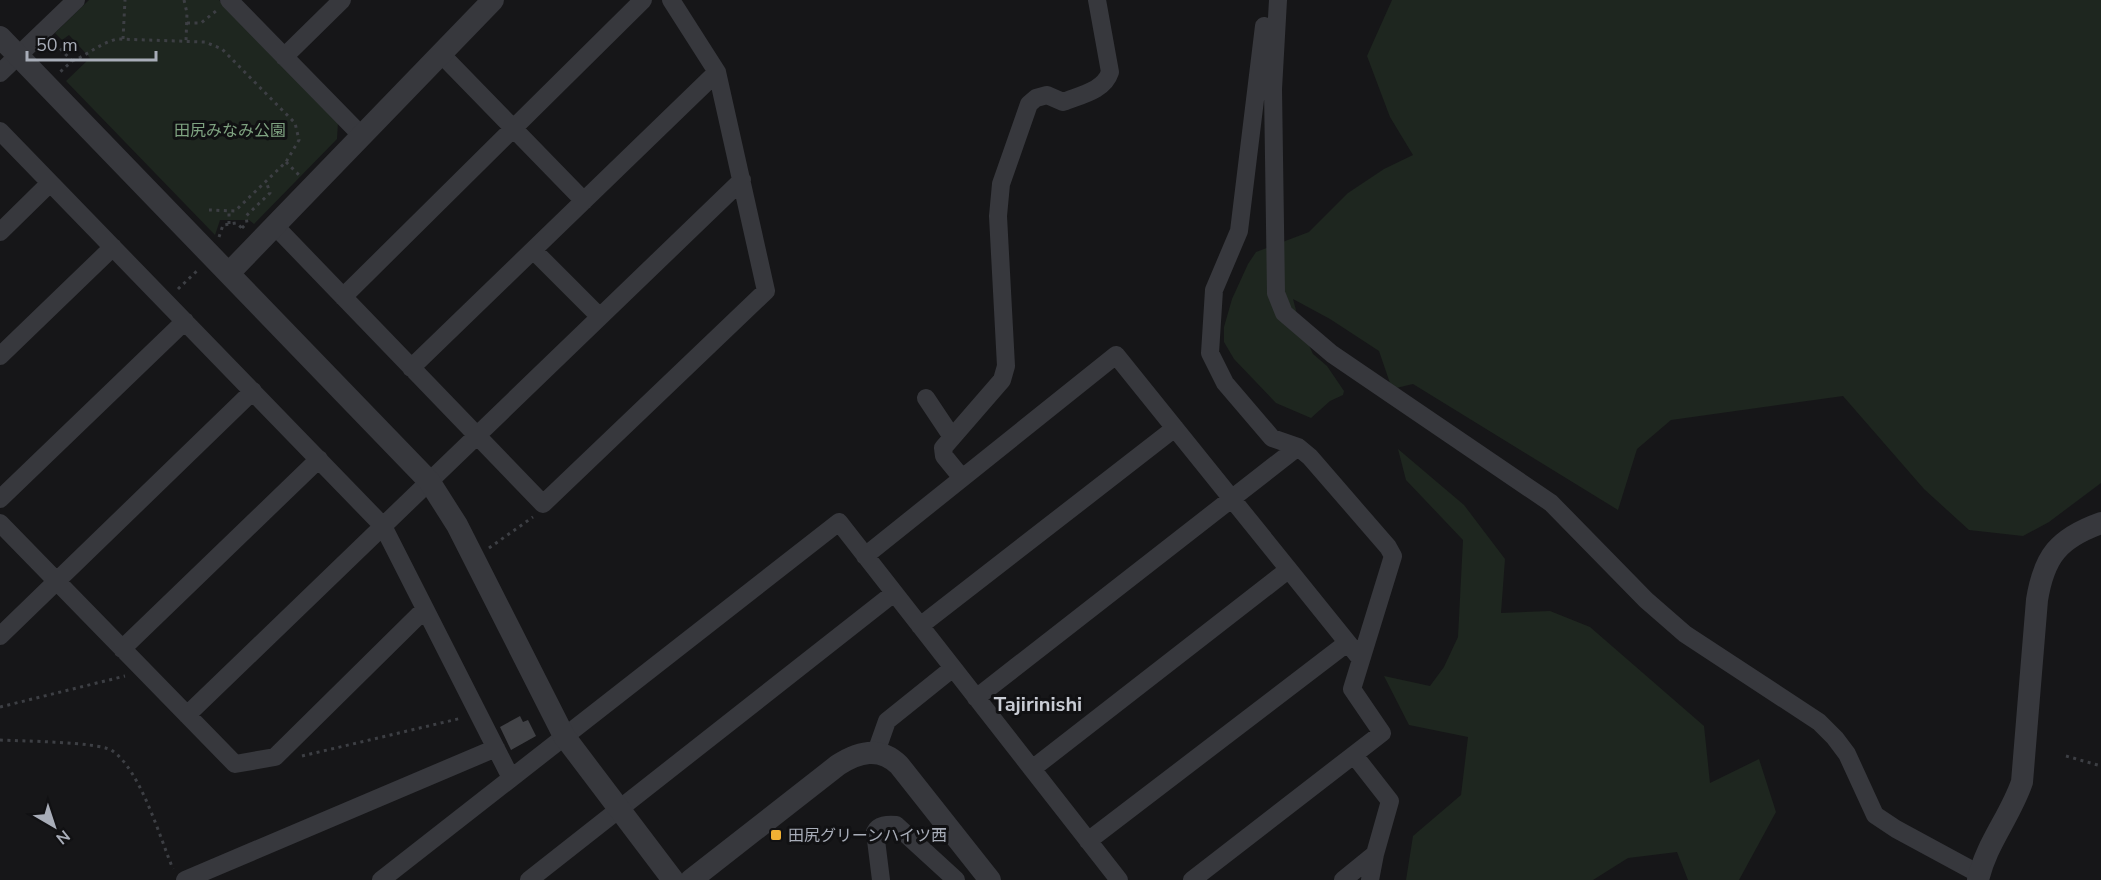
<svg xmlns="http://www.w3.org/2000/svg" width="2101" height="880" viewBox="0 0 2101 880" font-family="'Nunito Sans','Noto Sans JP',sans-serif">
<rect width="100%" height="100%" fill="#161618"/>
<path fill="#1e261f" d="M89 0H219L338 122 337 139 254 224 249 220H220L215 235 66 81 90 58 69 35 62 40 55 33Z
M1392 0H2101V483L2049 522 2023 536 1969 530 1924 489 1843 396 1671 420 1637 449 1618 510 1413 384 1392 389 1379 351 1330 319 1293 299 1301 329 1313 354 1327 366 1344 391 1343 395 1330 401 1311 418 1276 403 1234 359 1224 342V327L1232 299 1248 264 1256 252 1309 232 1348 193 1384 169 1413 155 1390 117 1367 56Z
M1398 449 1464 505 1505 559 1501 613 1550 611 1590 627 1704 726 1710 783 1759 759 1776 812 1739 880H1688L1677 852 1628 858 1593 880H1406L1413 836 1461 795 1468 737 1409 725 1384 676 1430 686 1444 667 1458 637 1463 540 1406 480Z"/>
<path fill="#404145" d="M520 716 523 722 528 720 536 736 511 750 500 727Z"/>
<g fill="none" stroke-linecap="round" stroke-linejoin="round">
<path stroke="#3d3f44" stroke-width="3" stroke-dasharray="3 4.5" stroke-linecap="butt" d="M184 0 187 13 186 41
M187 23H201L216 11
M123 39 125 0
M55 43 72 61 59 73
M72 61C88 55 100 43 117 39L205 42 222 49 295 123 299 140 286 162 235 211 209 210
M286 162 299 175
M229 224V211
M242 228 247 223 246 216 270 193 266 181
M219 237 223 225 236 223 243 229
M178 289 199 269
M489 548 533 517
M0 707 125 676
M0 740C20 741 97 742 111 750 140 768 160 838 173 869
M302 756 462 718
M2066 756 2101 766"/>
<path stroke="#37383d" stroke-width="18" d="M229 0 362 136
M1278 0 1273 89 1276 293 1284 313 1332 354 1551 503 1646 600 1685 634 1819 722 1835 738 1847 754 1875 815 1896 829 1979 874
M441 54 584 201
M284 57 342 0
M0 73 76 0
M0 131 383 526 511 778
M275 226 543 504 766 291 717 72 671 0
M0 232 50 183
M533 250 600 317
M343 297 643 0
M0 356 113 247
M411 368 717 72
M926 398 952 437
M962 478 944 456 943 448 1002 380 1006 366 998 216 1001 184 1029 104 1036 98 1047 95 1063 102C1080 95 1104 91 1110 72L1097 0
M0 499 185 321
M0 523 235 764 275 757 425 609
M865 556 1116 355 1360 658
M920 626 1175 428
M0 636 253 391
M122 649 319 459
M976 698 1298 447
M187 715 742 180
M876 752 887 721 953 668
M1032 769 1288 570
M1088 841 1347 643
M185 880 496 748
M381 880 839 522 1119 880
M529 880 894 593
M881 880 875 832C878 825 888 824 896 825L956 880
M1192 880 1382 733 1352 689 1393 556 1388 547 1310 457 1298 447 1272 438 1225 383 1210 353 1214 290 1239 231 1264 26
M1343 880 1375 854 1390 801 1354 755
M1370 880 1375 854"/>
<path stroke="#37383d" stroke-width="22" d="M0 37 429 481 457 525 564 736 673 880
M229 273 493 0
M691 880 838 765C858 752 880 746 899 765L990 880
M1978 880C1986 844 2010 817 2022 782L2037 600C2044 556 2059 538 2101 523"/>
</g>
<rect fill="#f2b134" stroke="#111113" stroke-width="2" x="770" y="829" width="12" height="12" rx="3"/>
<g text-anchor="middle" stroke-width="6" stroke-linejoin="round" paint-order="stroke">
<g font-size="16" fill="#7fa381" stroke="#111113">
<text x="230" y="136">田尻みなみ公園</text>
</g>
<g font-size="16" fill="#a8adb8" stroke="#111113" text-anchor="start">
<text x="788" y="841">田尻グリーンハイツ西</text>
</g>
<g font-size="20" font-weight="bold" fill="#c9ccd4" stroke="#111113">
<text x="1038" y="711">Tajirinishi</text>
</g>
</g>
<g transform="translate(54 826) rotate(141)" stroke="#111113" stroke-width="4.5" paint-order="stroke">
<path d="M0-4.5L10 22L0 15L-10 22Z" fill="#a8adb8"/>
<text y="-9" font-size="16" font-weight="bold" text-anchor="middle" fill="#a8adb8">N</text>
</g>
<path d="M27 51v9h129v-9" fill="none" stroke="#a8adb8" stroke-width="3"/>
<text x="36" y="51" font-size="18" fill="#a8adb8" stroke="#111113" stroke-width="4.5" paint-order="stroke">50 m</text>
</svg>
